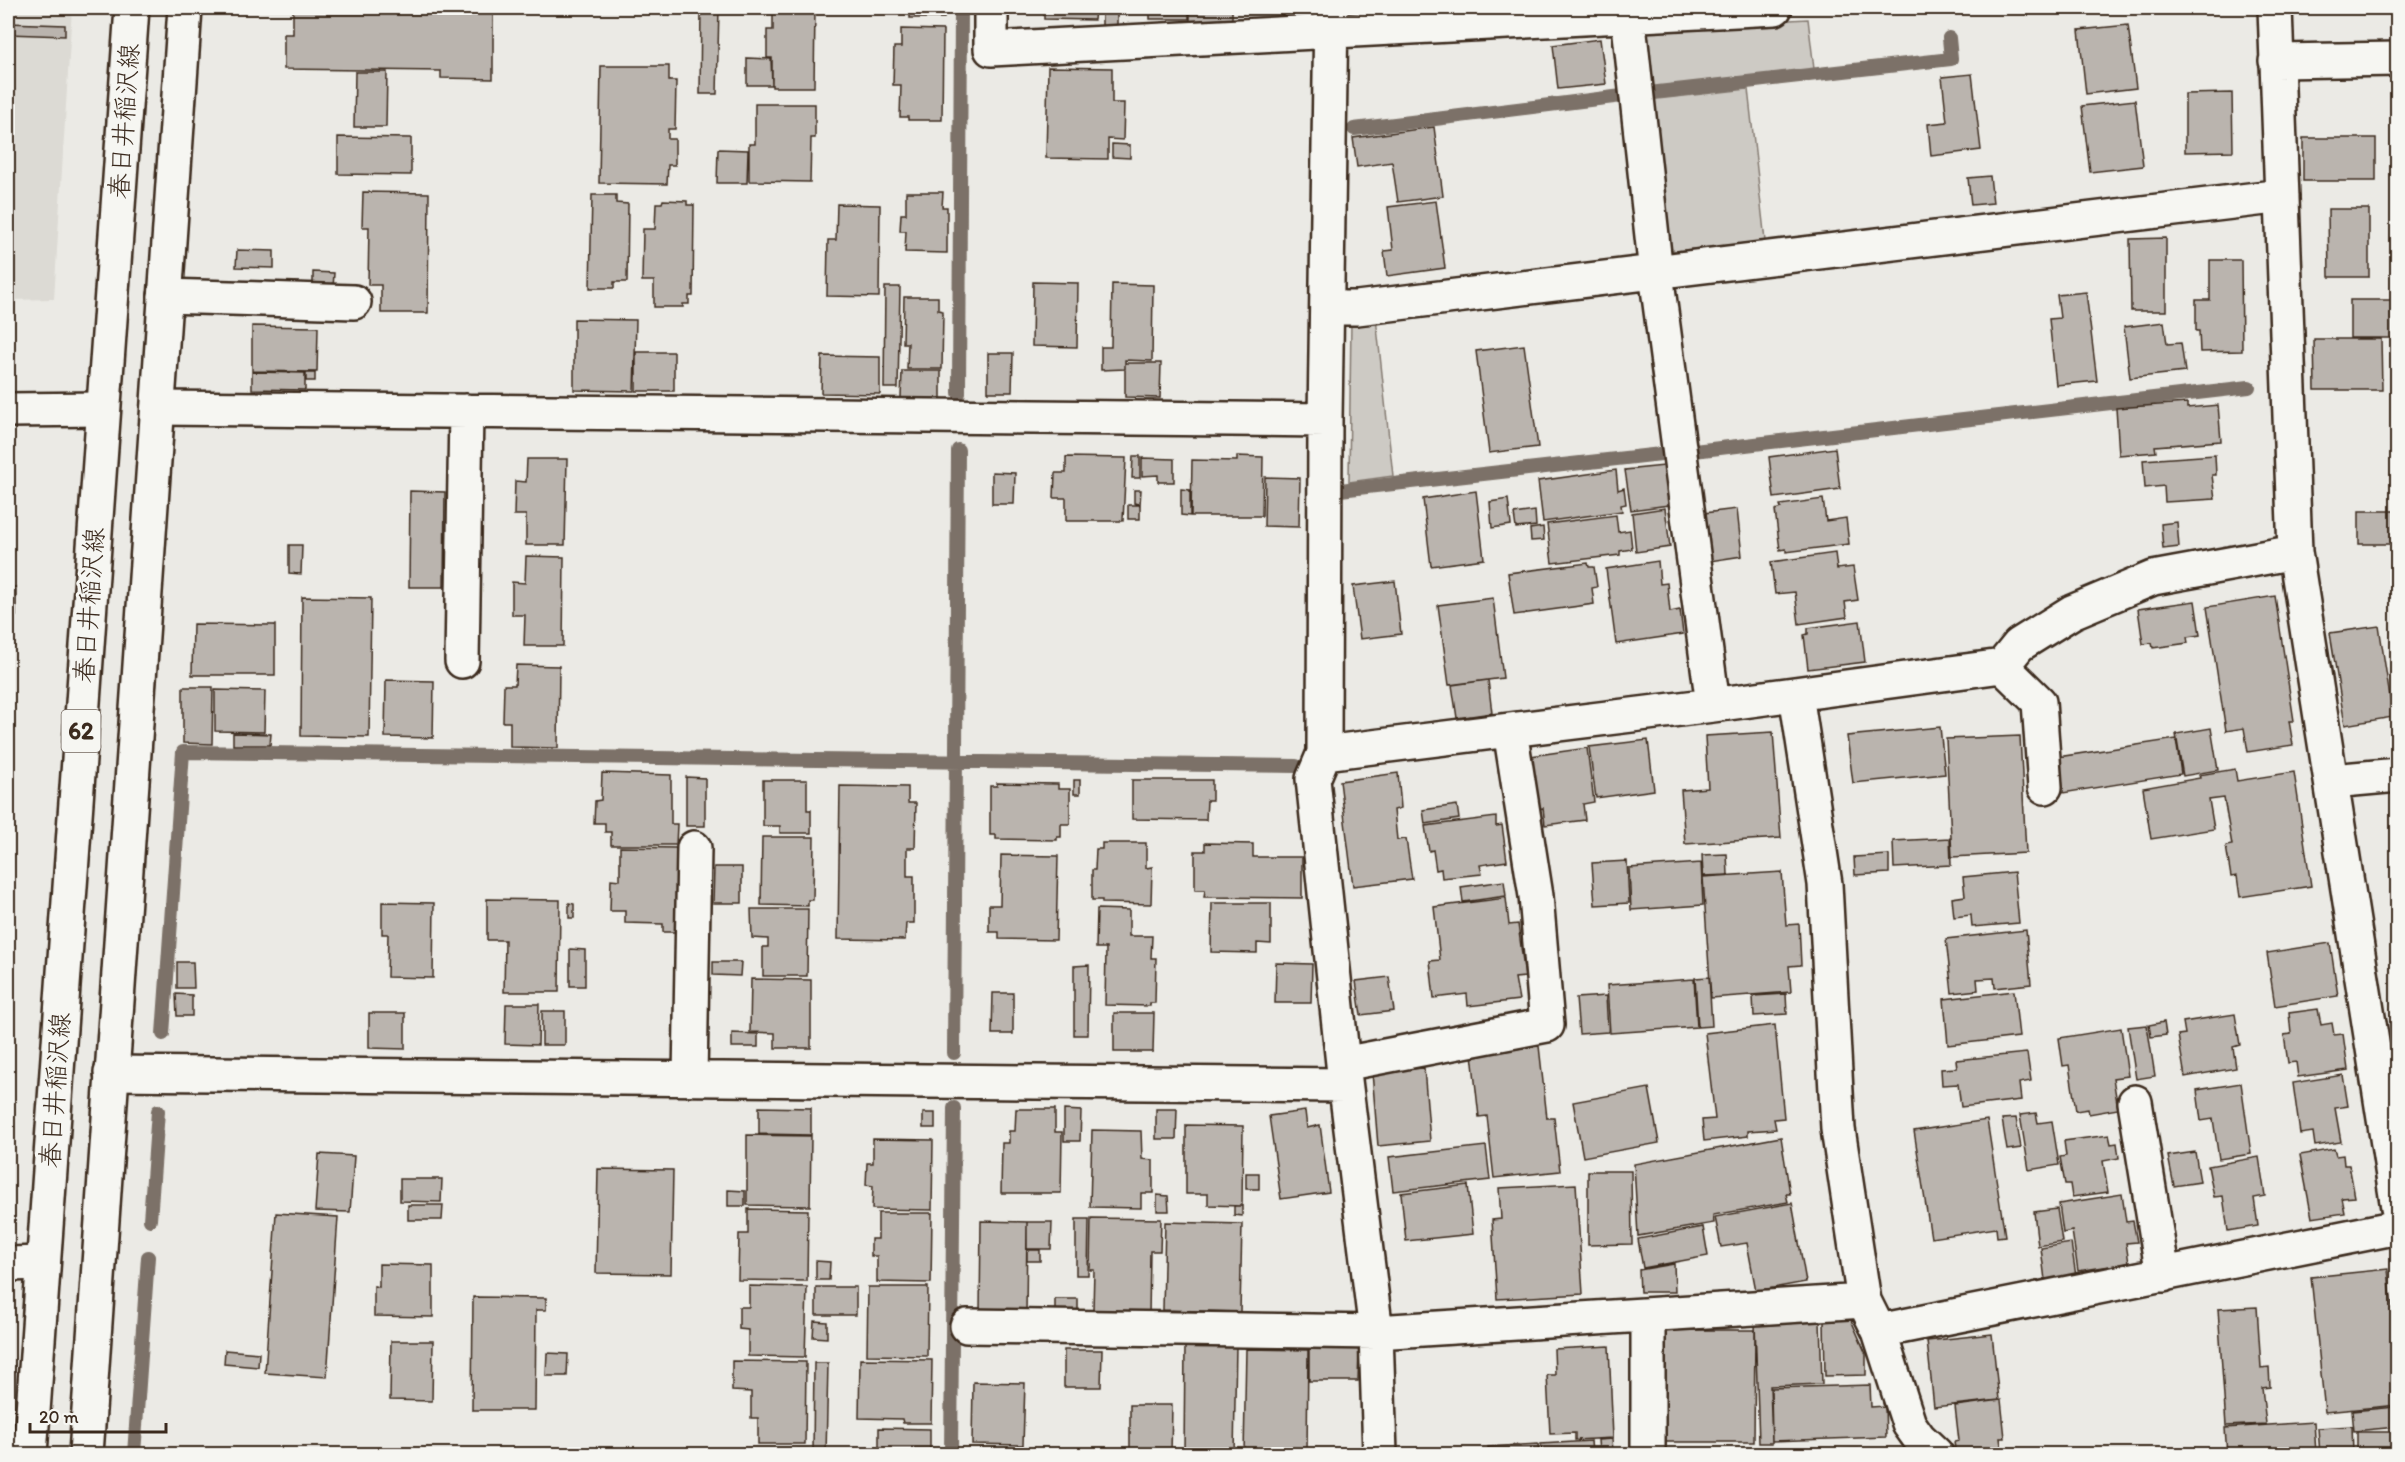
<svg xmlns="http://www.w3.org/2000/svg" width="2405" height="1462" viewBox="0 0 2405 1462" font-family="Itim,'Klee One',sans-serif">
<rect width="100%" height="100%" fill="#ebeae5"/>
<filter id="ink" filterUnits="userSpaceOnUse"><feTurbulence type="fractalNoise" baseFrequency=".0167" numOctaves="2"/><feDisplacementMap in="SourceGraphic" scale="12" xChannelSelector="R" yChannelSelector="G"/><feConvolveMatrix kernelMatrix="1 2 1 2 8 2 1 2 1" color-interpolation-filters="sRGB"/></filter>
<g filter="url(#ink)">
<path fill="#dcdad4" d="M8 8H72L54 299 8 300Z"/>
<path fill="#cdcac4" stroke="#847a71" stroke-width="1.5" d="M1808 19 1814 69 1647 88 1641 37 1647 28Z
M1748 89 1765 241 1675 251 1664 245 1648 100Z
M1376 318 1393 476 1349 482 1351 321Z"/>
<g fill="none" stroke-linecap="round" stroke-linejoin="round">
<path stroke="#7c7167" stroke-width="14" d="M1649 93 1951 59 1949 38
M1354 129 1622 96
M959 393 961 8
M1694 451 2249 387
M1340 490 1670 453
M163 1034 183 752 1296 766
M954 1053 958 450
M150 1220 158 1111
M134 1454 148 1257
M951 1454 954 1108"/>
</g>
<path fill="#bab4ae" stroke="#3b2a1e" stroke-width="1.5" d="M293 8H493V79L441 78V71L284 69V34H293Z
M701 8H719L717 94H700Z
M773 8H815L814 87H772V58H767V30H773Z
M910 8H944V18H910Z
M1044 8H1095L1094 20 1044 19Z
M1102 8H1117V27H1102Z
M1150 8H1189V19H1150Z
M1190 8H1232V23H1190Z
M1357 8H1390V12H1356Z
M8 23 65 25V36L8 34Z
M2128 25 2136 88 2086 94 2079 30Z
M901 29 943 30 942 120H908V117H900L901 85H893L894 47H901Z
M1600 39 1606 84 1558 89 1553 45Z
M747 58 771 59 772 85H747Z
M601 66H669V81H676L675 129H668V139H675V165H668L667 184 599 183Z
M1048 67 1112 68V103H1124L1123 140 1108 139V159L1046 158Z
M355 72H387L386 127H354Z
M1972 74 1981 150 1931 156 1928 124 1947 122 1942 77Z
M2232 93 2233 151 2185 152V94Z
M2135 100 2143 166 2090 172 2082 106Z
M755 104H815V138H811L810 182 749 181V144H755Z
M1434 127 1443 196 1398 202 1392 162 1357 167 1353 138Z
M2393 130H2398V166H2393Z
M338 137 411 138V175L338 174Z
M2303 138H2376V181H2303Z
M1112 144 1130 145V158L1112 157Z
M718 149 748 150 747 183H717Z
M1990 176 1993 203 1971 205 1968 178Z
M363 192 429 193 428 313H381V285H368L369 227H362Z
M906 192H943L942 207H947V253L905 252 906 231H900L901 214H906Z
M592 195H616V203L628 204 627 282H614V288H590Z
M663 200 687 201V205H694L693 296H689V304H683V307H654V281H642L643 229H655L656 203H662Z
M1436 201 1445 268 1387 276 1384 251 1393 250 1388 207Z
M837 204 880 205 879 297 827 296 828 240H836Z
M2328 209H2369V277H2329Z
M2166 238V311H2131L2130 239Z
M237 250 274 251V268L236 267Z
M2210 260H2241L2242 351 2200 352 2199 331H2196V300H2210Z
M313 272 334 273 333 288 313 287Z
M1033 282 1078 283 1077 347 1032 346Z
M1112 284 1153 285 1152 361 1125 360V369L1101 370V347H1111Z
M885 287H900L898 388H884Z
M2086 292 2097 381 2056 385 2049 319 2060 318 2057 295Z
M904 297H938V310L943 311 942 369H907L908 343H903Z
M2350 300H2398V338H2350Z
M574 319 636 320 634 391 574 390Z
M2164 322 2167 344 2181 343 2185 372 2130 378 2124 327Z
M252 326 318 327 317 372 252 371Z
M2314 339H2381L2382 390H2315Z
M1524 345 1538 447 1489 453 1476 351Z
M636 352H674V391H636Z
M988 353H1013L1012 392H988Z
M822 356 880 357V394L821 393Z
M1125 363H1161L1160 398 1125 397Z
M902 371H941V399L901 398Z
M252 372 305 373V390L252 389Z
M306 373H315V381H306Z
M2187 403V408L2218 405 2221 441 2155 446 2156 452 2119 455 2116 408Z
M1835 448 1840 489 1774 498 1769 457Z
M2215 455 2216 475H2212L2215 499 2165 502 2164 486 2145 488 2143 460Z
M1133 456H1140V478H1132Z
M1237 456 1263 457 1262 516H1191L1192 460 1237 461Z
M1066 457 1126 458 1123 521H1066V498H1054L1055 473H1066Z
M1142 458 1174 459V482H1158V475L1142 476Z
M527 459H567L565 545H526V515H514L515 481 526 482Z
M1664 466 1669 505 1631 510 1625 470Z
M1616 470 1618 490 1624 488 1626 504 1621 505 1622 511 1543 522 1538 481Z
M992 472 1015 473 1014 504H992Z
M1265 477 1300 478 1299 527 1264 526Z
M1181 489 1190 490V516L1181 515Z
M1134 490H1141L1140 504 1134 503Z
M410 491 445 492 444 587H409Z
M1476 491 1484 559 1431 566 1423 499Z
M1508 499 1511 525 1492 528 1490 502Z
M1823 499 1826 521 1846 518 1849 544 1786 552V549L1780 550 1775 510 1781 508 1780 505Z
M1128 505H1140V519H1128Z
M1665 508 1670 547 1636 552 1632 513Z
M1737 509 1742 556 1710 561 1704 513Z
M1535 511 1536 526 1516 528 1514 514Z
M2359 511H2398V544H2359Z
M1616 515 1618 532 1630 530 1632 549 1620 551V555L1552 563 1547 524Z
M2177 522 2179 547 2163 549 2161 524Z
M1543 527 1544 540 1531 541 1530 529Z
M289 545H302L301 574 289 573Z
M1835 553 1837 569 1853 567 1858 600 1845 602 1847 617 1799 624 1795 592 1775 594 1771 562Z
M526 556 564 557 563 646H524L525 615H512V582L525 583Z
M1658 561 1660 584 1667 583 1670 612 1680 610 1683 634 1616 644 1606 569Z
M1588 563 1589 567H1594L1597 587 1592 588 1594 604 1514 615 1508 573Z
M1395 581 1401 634 1360 639 1353 586Z
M8 587H16V616H8Z
M2275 596 2294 721H2289L2293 745 2248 752 2244 728 2226 731 2207 607Z
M302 597 371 598 369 737 301 736Z
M1493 598 1503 678 1449 685 1438 605Z
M2195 601 2200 635 2187 637 2188 643 2153 648 2152 643 2143 644 2138 609Z
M1860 621 1865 662 1808 669 1804 635 1808 634V628Z
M193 624 275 625V675H192Z
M2379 626 2393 717 2345 725 2330 633Z
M516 665 559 666 558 748 510 747V722H503L504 685H515Z
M386 680 434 681 433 738 385 737Z
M1488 680 1492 713 1457 718 1452 685Z
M183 687H213L212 744 183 743Z
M215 690 265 691 264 732 215 731Z
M2394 723H2398V758H2396Z
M1940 727 1945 774 1853 783 1847 736Z
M2211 728 2218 770 2183 776 2176 734Z
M1773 732 1781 838 1685 844 1681 790 1708 788 1705 736Z
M233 733 271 734 270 745H233Z
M2020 736 2026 853 1952 857 1946 739Z
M2176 739 2181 774 2063 793 2058 757Z
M1648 740 1654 790 1596 798 1589 747Z
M1587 748 1594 802 1583 804 1585 820 1545 825 1543 808 1539 809 1531 756Z
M2235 769 2237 781 2294 772 2311 886 2240 897 2237 876 2231 877 2226 846 2232 845 2224 798 2209 800 2214 829 2151 839 2143 788 2200 778 2199 775Z
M602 773 671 775V824H677L676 845H611V832H605V823H594L595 801 601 800Z
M1398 773 1401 808 1394 810 1397 840 1406 839 1412 879 1353 886 1340 781Z
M686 777 705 778V826H686Z
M763 780H807V810H811V833H780V826H763Z
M1074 780H1080V794H1074Z
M1132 780H1212V800H1207L1206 820 1132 819Z
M997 783 1058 784V789H1070V824H1061V837H1057V840L996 839V835H990V786H997Z
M840 786 908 787V803H916L915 848H907V876H914V923H906L905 940 838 939Z
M1457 805 1459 819 1425 824 1423 810Z
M1496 817V826L1502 825 1507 861 1480 865 1482 874 1442 878 1441 869 1436 870 1433 850 1429 851 1425 826Z
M762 837H814L813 900H808V906L761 905Z
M1950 838 1951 865 1894 868 1893 841Z
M1102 843H1146V868L1152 867 1151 904 1102 903V900H1092V870H1095L1096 849H1102Z
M1205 843 1253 844V857H1302V898L1204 897 1205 890H1195V851H1205Z
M620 847 677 848 675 932H663V924L625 923V911H610L611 879 620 880Z
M1727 854 1728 875 1703 876 1702 855Z
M1001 855 1058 856 1056 940 999 939V932H989V905H1000Z
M1889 855V873L1855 875 1854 857Z
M1627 861 1629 903 1595 905 1592 863Z
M1701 863 1703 905 1631 910 1629 868Z
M714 867H742V903H713Z
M1782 872 1786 925 1799 924 1801 965 1789 966 1791 992 1711 998 1703 877Z
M2014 872 2019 923 1972 927 1971 915 1954 917 1952 898 1965 896 1963 877Z
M1504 881 1506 896 1463 902 1461 887Z
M1506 898 1509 925 1518 924 1525 977 1515 978 1519 1000 1468 1006 1467 994 1434 998 1430 961 1440 960 1434 907Z
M487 899 560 900 559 992H504L505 940H487Z
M382 902 434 903 433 978 387 977 388 934H382Z
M569 903 574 904V918H569Z
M1212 903H1271V944L1257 943V953L1211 952Z
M751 909H808L807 976H763V947H768V939L752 938Z
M1097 909 1129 910V936H1152L1151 958H1156L1155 1003H1150V1006L1105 1005 1106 948H1096Z
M2026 930 2031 984 1995 988 1994 978 1977 979 1978 990 1952 993 1946 939Z
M2330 943 2338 996 2275 1006 2267 953Z
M570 949 585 950V986H570Z
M177 962H193L194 988H177Z
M713 962H741L740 976 713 975Z
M1276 963 1312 964 1311 1003H1275Z
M1089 965 1088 1035H1074V966Z
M1389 977 1394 1011 1361 1015 1356 981Z
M1709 977 1712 1026 1698 1027 1695 978Z
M751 979 811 980V1048H775V1033L750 1032Z
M1694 979 1697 1027 1610 1033 1607 985Z
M2014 991 2019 1037 1948 1045 1944 999Z
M993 993H1013V1034H992Z
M176 994 192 995V1016H177Z
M1786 994 1787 1014 1754 1016 1753 996Z
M1606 996 1608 1032 1579 1034 1576 998Z
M506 1004H539L538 1045 505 1044Z
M2318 1009 2321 1025 2332 1023 2334 1035 2343 1034 2348 1070 2298 1077 2296 1062 2288 1063 2284 1035 2291 1034 2289 1013Z
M542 1011H565V1045H542Z
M369 1013H405V1049L369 1048Z
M1114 1013H1154L1153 1052H1114Z
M2235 1014 2240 1045 2233 1047 2236 1068 2185 1077 2178 1035 2185 1034 2183 1022Z
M2164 1022 2166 1035 2151 1037 2149 1025Z
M1775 1025 1784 1118 1774 1119 1776 1129 1748 1131V1136L1704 1141 1702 1120 1715 1119 1705 1033Z
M2147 1025 2155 1076 2136 1079 2128 1027Z
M2121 1028 2128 1076 2113 1078 2118 1109 2089 1114 2088 1109 2076 1111 2069 1065 2063 1066 2059 1038Z
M732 1033 758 1034V1047H732Z
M1539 1046 1547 1118H1554L1560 1171 1494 1178 1487 1116 1479 1117 1472 1054Z
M2027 1053 2031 1081 2019 1083 2021 1100 1961 1107 1958 1084 1942 1085 1941 1069 1957 1068 1956 1060Z
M1424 1068 1430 1141 1378 1146 1372 1072Z
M2343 1075 2348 1106 2335 1108 2341 1142 2315 1146 2313 1132 2300 1134 2293 1083Z
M2241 1083 2251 1154 2219 1159 2213 1119 2201 1121 2197 1090Z
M1649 1088 1659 1143 1583 1157 1573 1102Z
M759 1107 811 1108V1135L759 1134Z
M1016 1109H1055V1132H1062L1061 1193H1001L1002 1143H1009V1131H1015Z
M1156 1109H1177L1176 1139H1156Z
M1064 1110 1081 1111 1080 1141H1064Z
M1305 1111 1307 1128 1320 1125 1329 1192 1281 1199 1269 1116Z
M923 1113H935V1128H923Z
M2036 1113 2038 1123 2052 1121 2059 1165 2029 1170 2020 1115Z
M2016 1118 2021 1148 2007 1150 2002 1119Z
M1987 1120 2005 1236 1997 1237 1996 1228 1931 1238 1914 1131Z
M1186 1125 1243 1126 1242 1206 1208 1205V1194H1186Z
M1092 1130 1141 1131 1142 1159 1153 1160V1193H1141V1208L1090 1207Z
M747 1135 811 1136 810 1206 747 1205Z
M2109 1135 2111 1144 2117 1143 2119 1158 2103 1161 2108 1192 2072 1197 2070 1184H2065L2060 1157 2066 1156 2064 1141Z
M1781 1137 1790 1194H1786L1788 1202 1713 1215 1714 1223 1638 1236 1634 1164Z
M873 1139 933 1140 932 1210 872 1209 873 1186 866 1185 867 1163H873Z
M1486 1146 1490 1180 1393 1191 1389 1157Z
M2334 1149 2336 1156 2343 1155 2344 1165H2349L2355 1197 2342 1198 2345 1213 2312 1218 2300 1155Z
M2195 1152 2200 1182 2174 1186 2168 1156Z
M319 1154 354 1156 350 1212 315 1211Z
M2259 1157 2265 1196 2254 1198 2258 1226 2228 1231 2223 1196 2214 1197 2208 1166Z
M598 1169 673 1170 671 1274 596 1273Z
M1588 1171H1631L1632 1244 1588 1245Z
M1246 1173H1259V1189H1246Z
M400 1179H442L441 1202 400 1201Z
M1576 1184 1583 1294 1497 1299 1492 1220 1501 1219 1499 1188Z
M1468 1185 1473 1234 1406 1241 1401 1193Z
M728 1190 745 1191V1206H728Z
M2122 1194 2126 1222 2133 1221 2137 1242 2126 1243 2129 1263 2078 1271 2072 1231 2063 1233 2059 1204Z
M1157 1195 1168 1196 1169 1211H1157Z
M1792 1203 1806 1282 1756 1291 1747 1243 1721 1247 1715 1217Z
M408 1205H443L442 1220H408Z
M1234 1206H1242V1216L1234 1215Z
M748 1209 808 1210 807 1281 738 1280 739 1234H748Z
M2057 1209 2062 1242 2038 1246 2034 1212Z
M276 1213 338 1217 327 1377 265 1373Z
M878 1213H932L931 1283 877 1282V1256H871V1239H878Z
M1091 1218 1161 1219 1160 1251H1150L1149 1316 1097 1315 1098 1311H1093L1094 1270H1090Z
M1076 1219H1089L1088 1275H1076Z
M981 1221 1027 1222 1026 1315 980 1314Z
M1027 1222H1052L1051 1249H1027Z
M1165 1222 1242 1224 1240 1312 1163 1310Z
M1703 1227 1708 1256 1643 1268 1638 1239Z
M2071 1243 2076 1276 2045 1280 2041 1248Z
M1027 1250H1040V1261H1027Z
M816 1261 830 1262 829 1280H816Z
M379 1264 433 1265V1317L374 1316V1286L379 1287Z
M1674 1264 1675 1292H1640L1639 1270Z
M2388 1269 2398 1367V1405L2325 1412 2311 1277Z
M749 1286 807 1287 805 1357 748 1356V1330L739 1329V1307H749Z
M816 1287H856V1315H816Z
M868 1287H928L927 1356 867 1355Z
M473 1297 546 1298V1310H536L535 1410H472Z
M1055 1299H1078V1312H1055Z
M2257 1307 2261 1368 2269 1367 2270 1387 2262 1388 2266 1424 2226 1426 2218 1309Z
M1824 1320H1851L1866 1354V1375L1825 1376Z
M814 1321 827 1322V1338L813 1337Z
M1820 1321 1822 1384 1770 1386 1772 1443H1759L1755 1323Z
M1665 1330H1755L1754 1442H1664Z
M1992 1334 1999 1400 1934 1407 1927 1341Z
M391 1341H433L432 1401 390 1400Z
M1185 1345H1236L1234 1454H1184Z
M1609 1346 1613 1438 1575 1440V1433L1550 1434 1547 1375H1555L1554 1349Z
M1309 1347 1359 1348 1358 1381H1309Z
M1246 1349 1308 1350 1307 1454H1244Z
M225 1350 259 1353 258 1367 224 1364Z
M1064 1350H1102L1101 1387H1064Z
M547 1353 568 1354 567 1376H546Z
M860 1359 932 1360 931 1423H903L902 1419 859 1418Z
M732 1361 806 1362 805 1444H758V1418H751V1392L732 1391Z
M814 1363H828L826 1454H813Z
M973 1382 1025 1383 1023 1445 972 1444Z
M1870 1385 1871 1407 1885 1406 1886 1437 1772 1441 1771 1388Z
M2001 1400 2005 1438H2000L2002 1453 1956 1454 1954 1442 1959 1441 1955 1406Z
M1130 1405H1172L1171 1454H1130Z
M2395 1407 2397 1427 2354 1431 2352 1411Z
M2314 1422 2316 1454H2227L2225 1428Z
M2352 1426 2353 1454H2320L2318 1428Z
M879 1428 930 1429V1454H879Z
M2357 1432H2394V1454H2357Z
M1612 1439 1613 1451 1599 1452 1598 1440Z
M1591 1441 1592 1454H1542L1541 1444Z
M1538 1444 1539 1454H1489L1488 1447Z
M798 1449H808L807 1454H798Z
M1858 1449V1454H1839V1450Z
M1825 1451V1454H1790V1452Z"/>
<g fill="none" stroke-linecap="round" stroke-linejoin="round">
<defs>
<path id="minor" d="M991 8V49L1775 8
M1331 8 1325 420 1324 753 1313 779 1343 1064 1376 1332 1380 1454
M2275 8 2295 552 2398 1208
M1628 15 1656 273 1713 705
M2276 61 2398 59
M165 296 354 302
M1327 308H1357L2282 196
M158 408 1325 420
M8 410 103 409
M462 661 466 411
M2002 666 2039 702 2045 787
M1796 694 1825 884 1838 1129 1864 1301 1879 1331 1909 1424 1919 1438 1936 1454
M1324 753 1713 705 2002 666 2019 645 2072 612 2153 578 2295 552
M2332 781 2398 775
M1343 1064 1547 1025 1536 896 1510 730
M111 1073 1345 1085
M690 1078 694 848
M2135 1102 2163 1275
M8 1264 43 1263
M1648 1315V1454
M967 1326 1376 1332 1864 1301
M1879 1331 2398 1227"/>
<path id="major" d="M30 1454 132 8
M86 1454 185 8"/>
</defs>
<use href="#minor" stroke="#3b2a1e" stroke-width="38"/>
<use href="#major" stroke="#3b2a1e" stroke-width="38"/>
<use href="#minor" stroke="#f6f6f2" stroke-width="33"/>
<use href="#major" stroke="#f6f6f2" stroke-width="33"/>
</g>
</g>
<g text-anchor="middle" stroke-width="6" stroke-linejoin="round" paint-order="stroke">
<rect fill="#f6f6f2" stroke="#73675e" stroke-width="1.5" x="61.5" y="710" width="39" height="42" rx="4.5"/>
<g font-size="24" font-weight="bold" fill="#3b2a1e">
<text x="81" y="739">62</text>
</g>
<g font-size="26" fill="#3b2a1e" stroke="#f6f6f2">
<text transform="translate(124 121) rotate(-86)" y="9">春日井稲沢線</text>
<text transform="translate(89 605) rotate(-86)" y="9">春日井稲沢線</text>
<text transform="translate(55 1090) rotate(-86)" y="9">春日井稲沢線</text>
</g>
</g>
<rect width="2405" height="1462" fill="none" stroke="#f6f6f2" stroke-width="30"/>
<rect x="15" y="15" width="2375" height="1432" fill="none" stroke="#3b2a1e" stroke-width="2" filter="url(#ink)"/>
<path d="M30 1423v9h136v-9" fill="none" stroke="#3b2a1e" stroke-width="3"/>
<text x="39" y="1423" font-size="18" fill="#3b2a1e" stroke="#f6f6f2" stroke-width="4.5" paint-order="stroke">20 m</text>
</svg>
